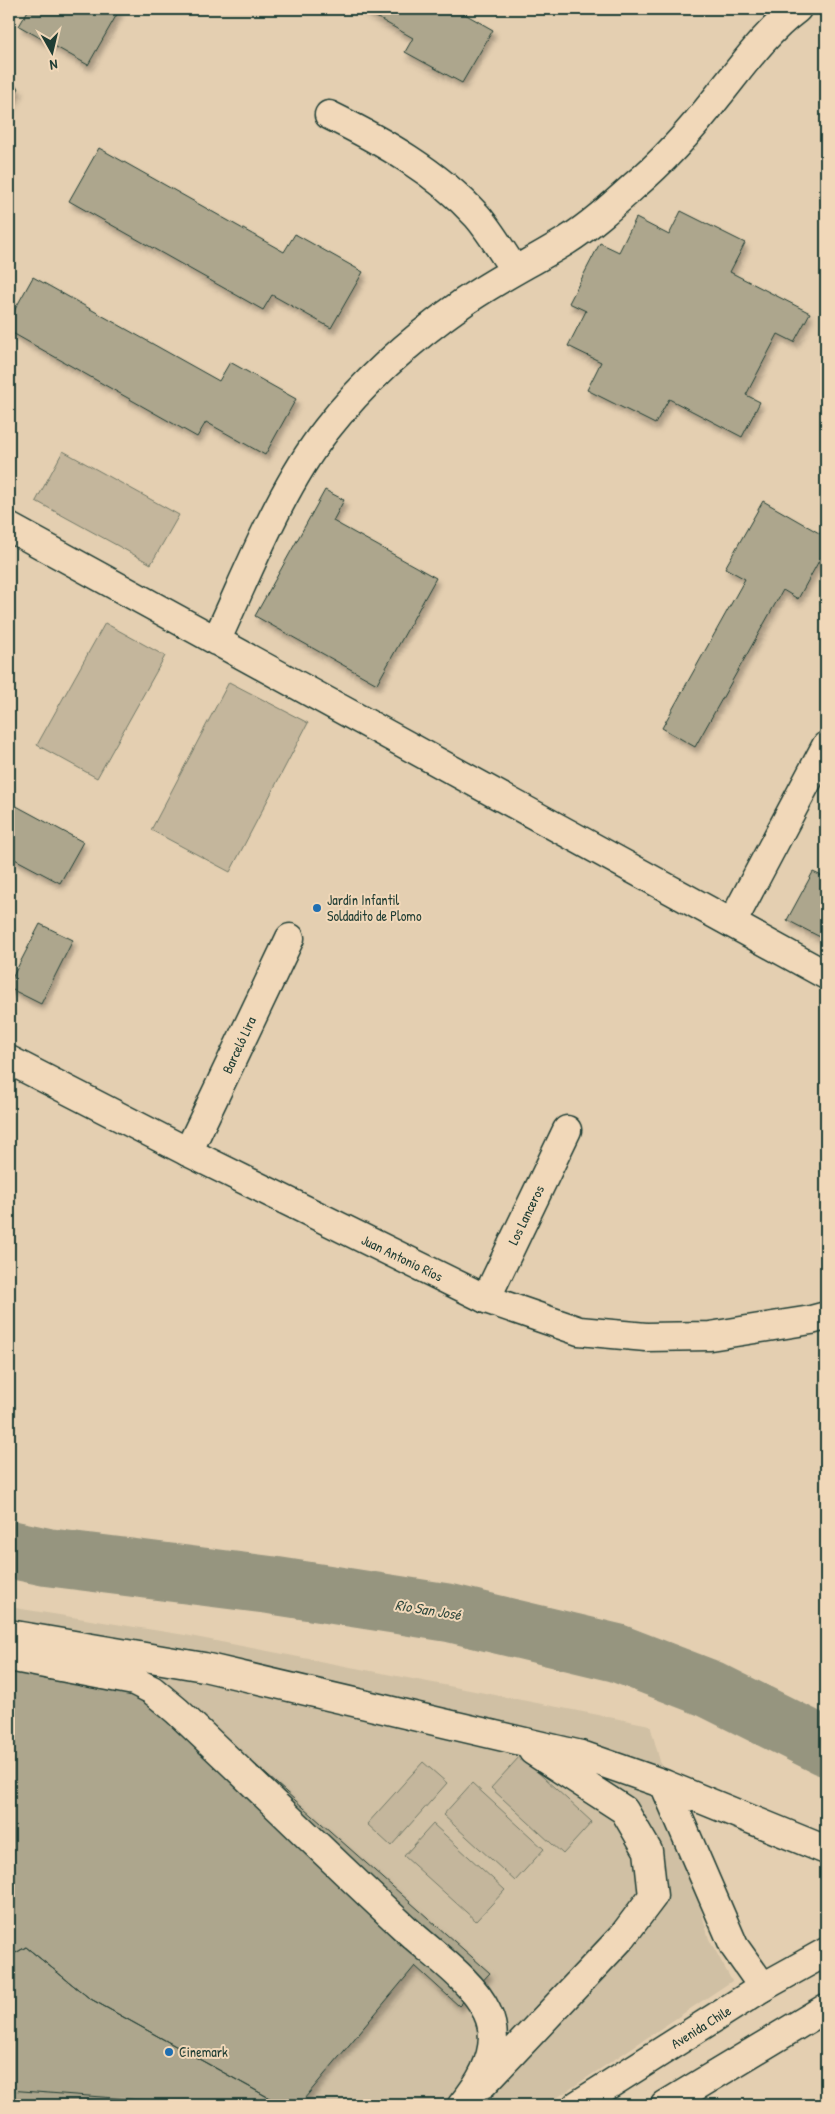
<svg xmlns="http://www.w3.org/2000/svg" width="835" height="2114" viewBox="0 0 835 2114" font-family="'Patrick Hand',sans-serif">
<defs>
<filter id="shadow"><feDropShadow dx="3" dy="5.5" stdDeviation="2.5" flood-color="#0004"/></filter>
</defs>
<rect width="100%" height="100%" fill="#e4cfb1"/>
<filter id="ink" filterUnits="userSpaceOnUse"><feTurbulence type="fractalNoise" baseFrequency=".02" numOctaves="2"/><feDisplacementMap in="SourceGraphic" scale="10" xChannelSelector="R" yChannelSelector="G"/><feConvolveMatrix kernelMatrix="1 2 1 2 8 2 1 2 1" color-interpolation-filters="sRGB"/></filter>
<g filter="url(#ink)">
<path fill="#d0c0a4" d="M9 1607 185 1635 650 1725 709 1939 732 1981 546 2105H9Z"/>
<path fill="#c4b69c" stroke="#727a68" d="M63 451 179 515 151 564 36 501Z
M105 623 165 656 97 778 37 745Z
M229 682 308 723 230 872 151 830Z
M520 1756 592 1822 563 1854 491 1788Z
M423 1762 447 1783 391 1846 367 1824Z
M472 1783 544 1849 515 1881 443 1815Z
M433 1824 505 1890 476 1921 404 1856Z"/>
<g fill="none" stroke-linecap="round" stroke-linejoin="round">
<path stroke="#96957f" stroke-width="58" d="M9 1549 47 1557 270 1585 450 1613 617 1653 710 1689 826 1747"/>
</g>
<path fill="#ada68d" stroke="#1f3d34" filter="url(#shadow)" d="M29 9H120L88 65 19 26Z
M362 9H456L493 30 462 83 405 52 413 38Z
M9 83 19 88 9 107Z
M99 148 284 252 295 234 363 272 331 328 272 295 263 310 69 201Z
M681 211 745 243 730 272 810 313 794 342 778 334 746 395 760 402 742 437 669 399 655 424 587 390 601 362 568 346 586 311 569 303 600 243 619 252 636 218 669 235Z
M33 277 219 381 230 362 296 399 265 455 206 422 197 437 9 331V320Z
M325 490 344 500 333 521 436 578 377 684 255 616Z
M763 501 826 537V548L798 599 783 590 695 747 662 728 745 579 725 568Z
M9 802 83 842 60 883 9 856Z
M813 872 826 878V940L787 920Z
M40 924 73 940 41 1004 9 988V984Z
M9 1643 144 1666 490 1973 459 2006 415 1966 299 2105H282L89 1998 26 1947 12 1955 9 1952Z
M26 1947 89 1998 282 2105H9V1952L12 1955Z
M9 2090 207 2105H9Z"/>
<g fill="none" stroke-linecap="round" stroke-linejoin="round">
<defs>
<path id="minor" d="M329 115C382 141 437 172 477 216 491 232 502 252 514 269
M9 527 826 975
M216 641C248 573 280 489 326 430 364 381 413 338 464 302 497 279 532 262 566 241 590 226 613 205 634 186 665 160 693 128 718 96 743 65 765 33 797 9
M732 923 826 746
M188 1152 290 938
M486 1299 567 1130
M9 1634 204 1667 581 1755 664 1784
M9 1657 134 1681 152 1690 177 1711C255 1784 330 1859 408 1931 433 1954 473 1981 487 2012 503 2045 483 2080 462 2105
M763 1987 734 1946 664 1784 826 1850
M483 2084 622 1937 653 1896 648 1851 624 1810 533 1751"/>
<path id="major" d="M9 1060 188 1152 486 1299 579 1331 646 1337 710 1336 811 1320 826 1316
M577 2105 763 1987 826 1952
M665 2105 826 2008"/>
</defs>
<use href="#minor" stroke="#1f3d34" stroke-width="31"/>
<use href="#major" stroke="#1f3d34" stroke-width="31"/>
<use href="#minor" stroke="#f1d8b9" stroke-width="28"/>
<use href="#major" stroke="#f1d8b9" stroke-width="28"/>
</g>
</g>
<g fill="#1f6fb2" stroke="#f1d8b9" stroke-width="2">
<circle cx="317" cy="908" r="5"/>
<circle cx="169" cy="2052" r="5"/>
</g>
<g text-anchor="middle" stroke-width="4" stroke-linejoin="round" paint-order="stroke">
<g font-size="14" fill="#1f3d34" stroke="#f1d8b9" text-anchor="start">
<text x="327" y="905">Jardín Infantil<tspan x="327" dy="16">Soldadito de Plomo</tspan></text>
<text x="179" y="2057">Cinemark</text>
</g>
<g font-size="14" fill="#1f3d34" stroke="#f1d8b9">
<text transform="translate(239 1045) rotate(-65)" y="5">Barceló Lira</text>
<text transform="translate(526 1215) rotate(-64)" y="5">Los Lanceros</text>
<text transform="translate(402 1258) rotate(26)" y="5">Juan Antonio Ríos</text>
<text transform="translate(701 2027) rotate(-32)" y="5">Avenida Chile</text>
</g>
<g font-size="15" font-style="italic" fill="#314a3f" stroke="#f1d8b9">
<text transform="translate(428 1610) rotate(9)" y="5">Río San José</text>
</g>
</g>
<rect width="835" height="2114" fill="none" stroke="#f1d8b9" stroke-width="30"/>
<rect x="15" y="15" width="805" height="2084" fill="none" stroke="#1f3d34" stroke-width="2" filter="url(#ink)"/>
<g transform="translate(52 52) rotate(172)" stroke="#f1d8b9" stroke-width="4" paint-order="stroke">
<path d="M0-4L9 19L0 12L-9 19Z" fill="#1f3d34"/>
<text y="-8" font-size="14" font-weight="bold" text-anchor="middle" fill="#1f3d34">N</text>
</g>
</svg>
